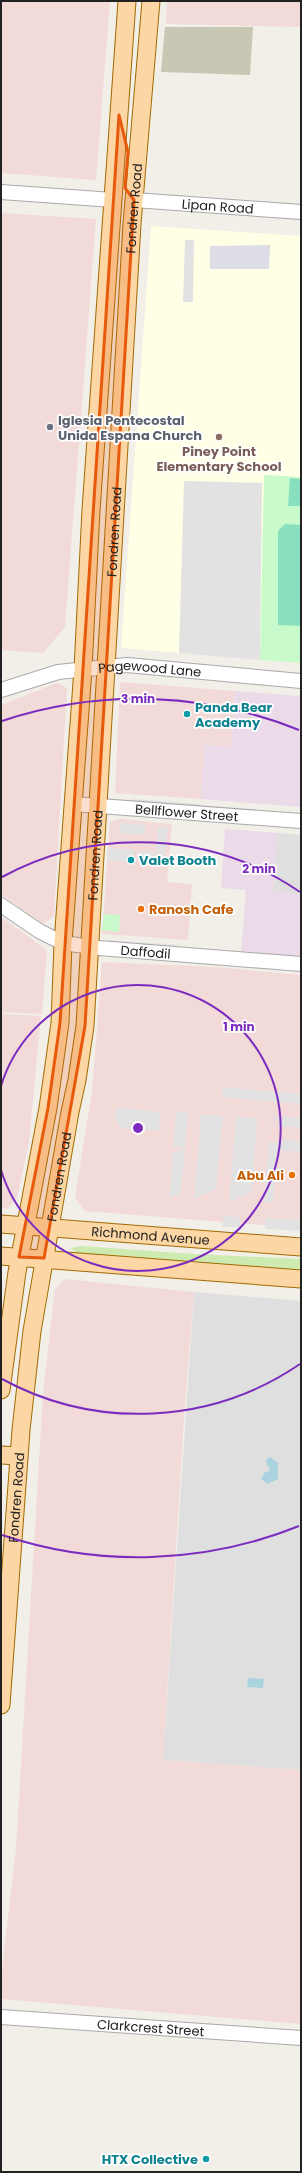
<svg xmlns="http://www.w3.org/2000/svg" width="302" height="2173" viewBox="0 0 302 2173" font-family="Poppins,sans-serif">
<rect width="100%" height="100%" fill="#f2efe9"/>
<path fill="#e0dfdf" d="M278 833 301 835V894L273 892Z
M194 1292 301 1301V1770L163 1760Z"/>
<path fill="#f2dad9" d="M1 1H110L96 180 1 173Z
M167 1H301V27L166 24Z
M1 213 96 219 65 627 43 653 1 650Z
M120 682 235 691 231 747 204 745 201 799 115 793Z
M57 683 67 688 54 916 43 924 1 894V705Z
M120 819 172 824 167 882 192 884 188 940 102 934 110 822Z
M1 917 47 950 42 1014 1 1012Z
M102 962 214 967 301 975V1228L84 1211 75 1197 92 1092Z
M1 1014 41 1016 29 1142 17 1198 7 1209 1 1208Z
M64 1279 194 1292 185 1402 163 1760 301 1770V2024L1 1999V1978L16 1849 43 1393 55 1289Z"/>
<path fill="#ebdbe8" d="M235 691 301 696V807L201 799 204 745 231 747Z
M225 829 278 833 273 891 301 894V958L241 953 246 890 221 888Z"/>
<path fill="#ffffe5" d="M151 226 301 236V663L121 648Z"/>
<path fill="#c7c7b4" d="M165 27H253L250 75 161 72Z"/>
<path fill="#cdebb0" d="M82 1246 194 1254 301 1259V1273L79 1254 70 1248Z"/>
<path fill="#c8facc" d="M264 475 301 477V663L260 660Z
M104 914 120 915 119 932 102 930Z"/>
<path fill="#88e0be" d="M290 478 301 479V506H288Z
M285 524 301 525V626L278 625V531Z"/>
<path fill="#e2e2e2" d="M185 240H194L193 302H183Z
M184 481 262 483 260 660 179 653Z
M132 799 200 804V808L131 803Z
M120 823 145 825V835L119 833Z
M158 827 168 828 164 864 155 863Z
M108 848 134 850 133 858 129 857V862L107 861Z
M140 851 155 852 154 864 139 863Z
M107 940 177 945 176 950 106 945Z
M223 1087 301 1094V1104L222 1097Z
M116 1107 160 1112 159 1131 120 1128 115 1116Z
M176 1112 188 1113 185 1148 173 1147Z
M201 1114 223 1116 216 1189 194 1199Z
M272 1116 301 1118V1128L283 1126Z
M236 1117 257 1118 252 1192 229 1202Z
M279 1139 301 1142V1152L278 1150 273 1203 264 1202 269 1142 278 1143Z
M185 1148 181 1193 169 1198 173 1153Z
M223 1216 240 1217V1227H223Z
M266 1218 301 1220V1231L265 1229Z"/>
<path fill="#dddde8" d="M270 245 269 269H210V246Z"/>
<path fill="#aad3df" d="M270 1457 278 1463V1479L268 1484 261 1479 264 1473 269 1471 270 1468 267 1465 266 1460Z
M248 1678 264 1679 263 1688 247 1687Z"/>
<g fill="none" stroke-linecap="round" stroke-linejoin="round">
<defs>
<g id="minor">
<path d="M1 192 113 200"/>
<path id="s1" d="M134 200 301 212"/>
<path id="s2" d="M1 690 58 672 127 665 301 681"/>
<path id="s3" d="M73 804 301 821"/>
<path id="s4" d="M1 905 39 931 63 943 99 948 301 964"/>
<path id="s5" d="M1 2017 301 2038"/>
</g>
<g id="major">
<path id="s6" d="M1 1224 301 1247"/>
<path d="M1 1256 301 1279"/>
<path d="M1 1390 17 1272 48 1108 60 1023 63 943 83 669 91 510 127 1"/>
<path d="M1 1455 19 1456"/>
<path id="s7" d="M1 1705 21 1430 32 1331 70 1112 77 1080 85 1026 132 224 151 1"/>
</g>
</defs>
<use href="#minor" stroke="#a9a9a9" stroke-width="16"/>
<use href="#major" stroke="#a06b00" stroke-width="19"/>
<use href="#minor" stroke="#fff" stroke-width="14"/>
<use href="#major" stroke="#fcd6a4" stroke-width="17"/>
</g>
<path fill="#e8590c" fill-opacity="0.2" stroke="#e8590c" stroke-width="3" stroke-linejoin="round" d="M119 115 128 152 125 188 134 200 85 1026 44 1258 19 1257 48 1108 60 1023Z"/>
<g fill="none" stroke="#7b2cbf" stroke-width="2">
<path d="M1 1086A143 143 0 1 1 1 1170"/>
<path d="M300 1364A286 286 0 0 1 2 1379M2 877A286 286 0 0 1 300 892"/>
<path d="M299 1526A429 429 0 0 1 2 1535M2 721A429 429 0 0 1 299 730"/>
</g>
<circle fill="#6b7280" stroke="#fff" stroke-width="1.5" cx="50" cy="427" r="4"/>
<circle fill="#8d6e63" stroke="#fff" stroke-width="1.5" cx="219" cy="437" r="4"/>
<g fill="#0f9aa8" stroke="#fff" stroke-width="1.5">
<circle cx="187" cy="714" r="4"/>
<circle cx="131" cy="860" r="4"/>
<circle cx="206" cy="2159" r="4"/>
</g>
<g fill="#e8710a" stroke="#fff" stroke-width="1.5">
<circle cx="141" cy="909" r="4"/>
<circle cx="292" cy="1175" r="4"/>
</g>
<g text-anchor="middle" stroke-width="3.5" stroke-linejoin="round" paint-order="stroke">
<g font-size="13" fill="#222" stroke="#fff">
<text dy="5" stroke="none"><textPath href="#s1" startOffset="84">Lipan Road</textPath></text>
<text dy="5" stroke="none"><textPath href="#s7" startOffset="1504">Fondren Road</textPath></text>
<text dy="5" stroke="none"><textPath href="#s7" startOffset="1180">Fondren Road</textPath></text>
<text dy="5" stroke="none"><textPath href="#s2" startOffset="152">Pagewood Lane</textPath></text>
<text dy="5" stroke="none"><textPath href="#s3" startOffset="114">Bellflower Street</textPath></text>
<text dy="5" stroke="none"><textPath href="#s7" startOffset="856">Fondren Road</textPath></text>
<text dy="5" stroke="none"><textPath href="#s4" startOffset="156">Daffodil</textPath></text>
<text dy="5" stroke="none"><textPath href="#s7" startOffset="532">Fondren Road</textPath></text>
<text dy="5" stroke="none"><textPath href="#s6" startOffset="150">Richmond Avenue</textPath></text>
<text dy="5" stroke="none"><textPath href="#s7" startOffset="208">Fondren Road</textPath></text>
<text dy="5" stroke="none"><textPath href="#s5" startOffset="150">Clarkcrest Street</textPath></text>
</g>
<g font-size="13" font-weight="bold" fill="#5b616d" stroke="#fff" text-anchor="start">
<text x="58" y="425">Iglesia Pentecostal<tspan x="58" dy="15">Unida Espana Church</tspan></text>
</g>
<g font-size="13" font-weight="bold" fill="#785e54" stroke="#fff">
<text x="219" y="456">Piney Point<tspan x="219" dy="15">Elementary School</tspan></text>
</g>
<g font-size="13" font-weight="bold" fill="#0d838f" stroke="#fff" text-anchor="start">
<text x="195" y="712">Panda Bear<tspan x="195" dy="15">Academy</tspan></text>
<text x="139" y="865">Valet Booth</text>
<text x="198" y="2164" text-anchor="end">HTX Collective</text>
</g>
<g font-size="13" font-weight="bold" fill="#c56008" stroke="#fff" text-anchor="start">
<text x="149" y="914">Ranosh Cafe</text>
<text x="284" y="1180" text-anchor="end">Abu Ali</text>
</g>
</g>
<circle cx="138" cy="1128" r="6" fill="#7b2cbf" stroke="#fff" stroke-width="2"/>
<g font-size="12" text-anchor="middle" font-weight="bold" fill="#7b2cbf" stroke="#fff" stroke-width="3.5" stroke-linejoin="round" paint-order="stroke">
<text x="138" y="703">3 min</text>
<text x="259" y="873">2 min</text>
<text x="239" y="1031">1 min</text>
</g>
<rect width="302" height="2173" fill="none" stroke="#222222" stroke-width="4"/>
</svg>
